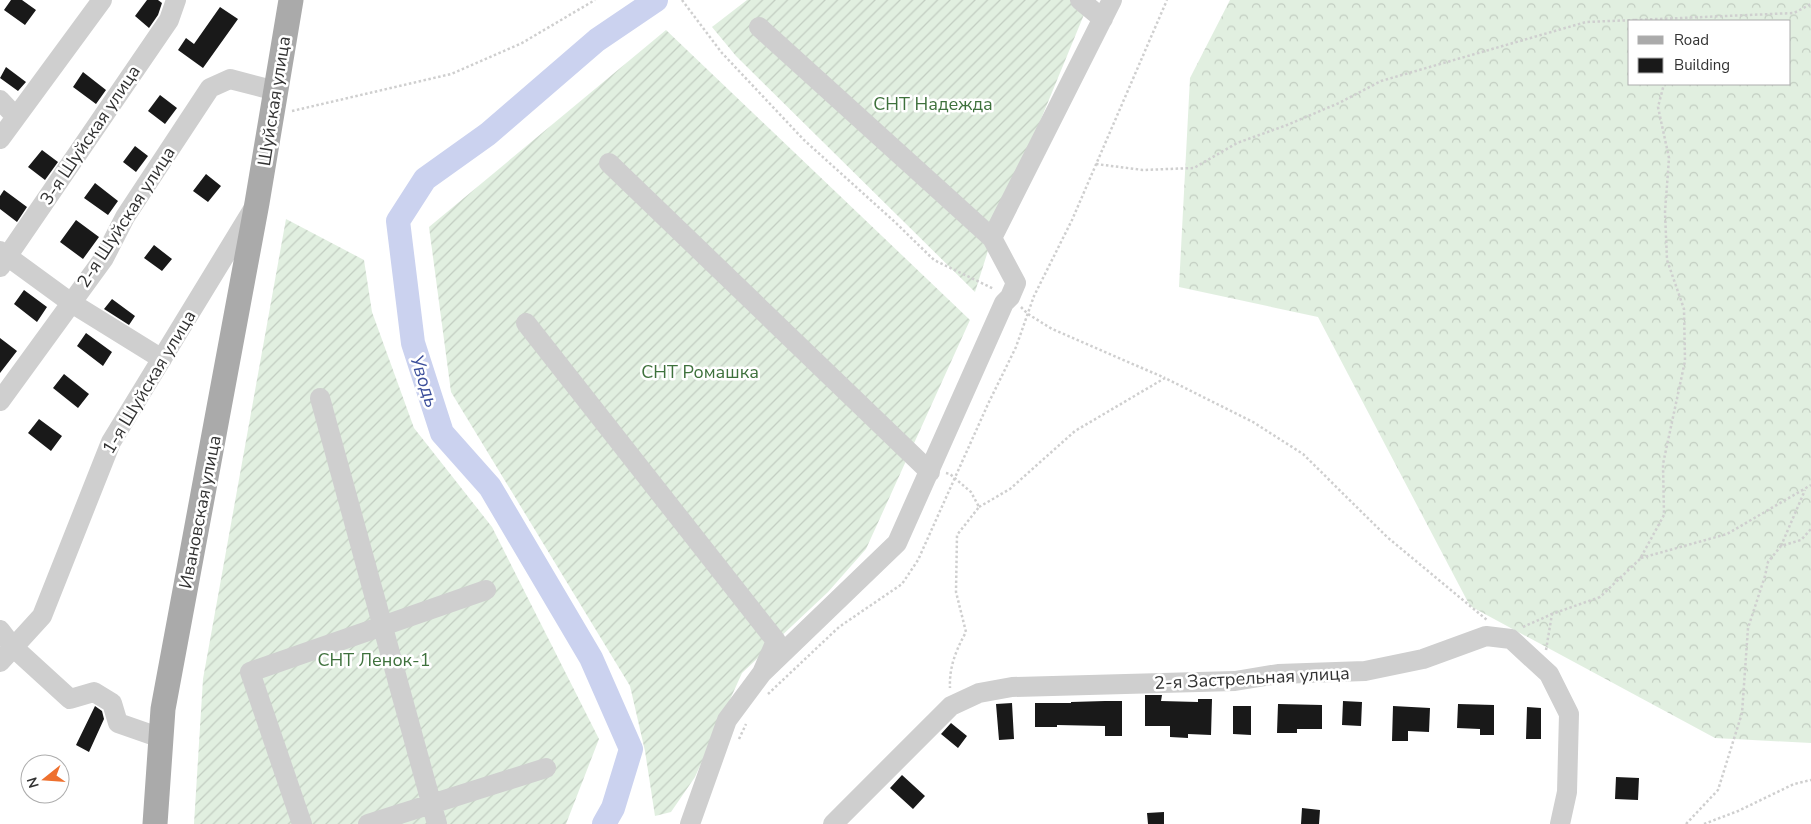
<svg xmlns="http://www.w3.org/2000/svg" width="1811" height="824" viewBox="0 0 1811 824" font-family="'Nunito Sans',sans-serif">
<defs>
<pattern id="forest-crowns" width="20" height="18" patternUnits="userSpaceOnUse" patternTransform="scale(1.25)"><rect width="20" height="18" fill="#e1efe0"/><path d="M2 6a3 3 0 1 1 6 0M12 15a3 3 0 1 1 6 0" fill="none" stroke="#c2cdc1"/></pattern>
<pattern id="garden-furrows" width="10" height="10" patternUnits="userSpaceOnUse" patternTransform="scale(1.25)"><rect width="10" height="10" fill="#e1efe0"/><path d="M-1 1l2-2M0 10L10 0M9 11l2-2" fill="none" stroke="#c2cdc1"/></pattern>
</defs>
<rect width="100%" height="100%" fill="#fff"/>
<path fill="url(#forest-crowns)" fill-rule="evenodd" d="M1230 0H1811V743L1715 738 1470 606 1318 317 1179 287 1190 78ZM1630 21H1790V84H1630Z"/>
<path fill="url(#garden-furrows)" d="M747 0H1090L992 238 975 292 736 56 712 27Z
M666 30 970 320 866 549 828 592 742 673 695 777 671 812 655 816 645 751 630 686 451 392 429 227Z
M286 219 364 260 372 312 414 428 492 527 599 739 566 824H194L203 679Z"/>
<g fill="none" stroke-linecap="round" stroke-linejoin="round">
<path stroke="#cbd2ef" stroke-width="24" d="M604 824 613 808 631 749 591 658 490 487 442 433 413 343 398 221 425 179 488 134 597 40 656 0"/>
</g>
<path fill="#191919" d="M11 0H22L36 10 25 25 4 10Z
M147 0H158L162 3 158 15 149 28 135 16Z
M220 7 238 19 203 68 178 50 186 38 194 44Z
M6 67 26 82 18 91 0 78Z
M83 72 106 90 96 104 73 87Z
M160 95 177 108 165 124 148 111Z
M135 146 148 156 136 172 123 162Z
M42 150 58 162 45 180 28 167Z
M206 174 221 186 208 202 193 191Z
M95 183 118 201 108 215 84 198Z
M4 190 27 207 17 222 0 209V196Z
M76 220 99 237 83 259 60 242Z
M154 245 172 259 162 271 144 258Z
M24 290 47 307 37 322 14 304Z
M112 299 135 316 129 325 104 309Z
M86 333 112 352 103 366 77 346Z
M0 338 17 351 0 373Z
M64 374 89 394 78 408 53 388Z
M39 419 62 436 51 451 28 433Z
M1145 695H1162L1161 701 1198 702V699H1212L1211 735 1188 734V738L1170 737V726H1145Z
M1105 701H1122V736H1105V726L1057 725V727H1035V703H1071V702Z
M1343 701 1362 702 1361 726 1342 725Z
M1012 703 1014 739 999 740 996 704Z
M1278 704 1322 705V729H1297V733H1277Z
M1458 704 1494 705V735H1480V729L1457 728Z
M95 706 102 711 104 719 89 752 76 745Z
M1233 706H1251V735L1233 734Z
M1393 706 1430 708 1429 732 1408 731V741H1392Z
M1527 707 1541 708V739H1526Z
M951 723 967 736 958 748 941 734Z
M902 775 925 796 913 809 890 788Z
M1616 777 1639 778 1638 800 1615 799Z
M1302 808 1320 810 1319 824H1301Z
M1164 812V824H1148L1147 813Z"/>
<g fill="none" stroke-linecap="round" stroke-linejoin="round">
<path stroke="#cfcfcf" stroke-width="2.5" stroke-dasharray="2.5 2.5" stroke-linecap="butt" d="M682 0 722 53 804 140 896 223 934 260 994 289
M1635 20 1794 13 1811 4
M292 111 451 74 522 43 595 0
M1096 164 1143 170 1194 168 1237 143 1287 125 1339 103 1381 81 1586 22 1635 20 1637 21
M1021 307 1028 314 1052 329 1165 378
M946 473 950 474 971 492 979 507 957 535 956 592 966 632C956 650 949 667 950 688
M979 507 1010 489 1075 431 1165 378 1253 422 1303 454 1387 537 1487 620
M1781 546 1805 490
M1641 558 1727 534 1811 485
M1523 627 1552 614
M1546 650 1552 614 1600 597 1640 559 1664 515 1663 464 1685 361 1684 309 1667 260 1665 212 1669 158 1658 107 1664 84
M768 694 839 627 902 584 918 560 988 404 1016 347 1034 296 1072 220 1167 0
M739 739 746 724
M1686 824 1718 790 1742 713 1748 628 1765 576 1768 562 1781 546 1801 540 1811 529
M1704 824 1738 811 1794 784 1811 780"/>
<path stroke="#cfcfcf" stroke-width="20" d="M1080 0 1103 19
M759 27 992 238
M0 100 16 117
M0 139 102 0
M609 163 930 472
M0 251 70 302 162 359
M0 267 169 20 176 0
M526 323 776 641 762 673 727 720 690 824
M320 398 437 824
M0 401 104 258 125 217 210 88 230 79 276 91
M0 630 13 647 70 699 94 692 112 703 118 723 161 738
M0 662 42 616 111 442 252 211
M762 673 897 543 1004 303 1010 297 1016 283 992 238 1112 0
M302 824 250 672 486 590
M368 824 546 768
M833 824 951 706 979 693 1012 687 1235 681 1278 674 1365 671 1423 659 1486 636 1511 639 1549 674 1569 714 1567 792 1560 824"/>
<path stroke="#aaa" stroke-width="25" d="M155 824 163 709 257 203 291 0"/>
</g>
<g text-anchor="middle" stroke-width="5" stroke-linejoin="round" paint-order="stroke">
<g font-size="18" fill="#323232" stroke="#fff">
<text transform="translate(274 101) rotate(-81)" y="6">Шуйская улица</text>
<text transform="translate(90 135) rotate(-56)" y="6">3-я Шуйская улица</text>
<text transform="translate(126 217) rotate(-57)" y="6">2-я Шуйская улица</text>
<text transform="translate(149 382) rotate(-59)" y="6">1-я Шуйская улица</text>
<text transform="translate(200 512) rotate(-79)" y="6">Ивановская улица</text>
<text transform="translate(1252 678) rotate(-3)" y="6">2-я Застрельная улица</text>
</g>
<g font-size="18" fill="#3e713c" stroke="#fff">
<text x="933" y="110">СНТ Надежда</text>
<text x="700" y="378">СНТ Ромашка</text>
<text x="374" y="666">СНТ Ленок-1</text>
</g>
<g font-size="19" font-style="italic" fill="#3a4d9a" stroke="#fff">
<text transform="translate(425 381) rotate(72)" y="7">Уводь</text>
</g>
</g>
<rect x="1628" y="20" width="162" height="65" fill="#ffffff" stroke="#adadad"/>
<rect x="1638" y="36" width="25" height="8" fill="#aaaaaa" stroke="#adadad"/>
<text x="1674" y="45" font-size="15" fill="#323232">Road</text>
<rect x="1638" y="58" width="25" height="15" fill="#191919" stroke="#adadad"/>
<text x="1674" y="70" font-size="15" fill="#323232">Building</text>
<g transform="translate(45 779) rotate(253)"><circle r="24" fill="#ffffff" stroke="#adadad"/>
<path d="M0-4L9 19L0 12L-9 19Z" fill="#ee702e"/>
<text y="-8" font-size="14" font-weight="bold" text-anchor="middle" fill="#323232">N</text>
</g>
</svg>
